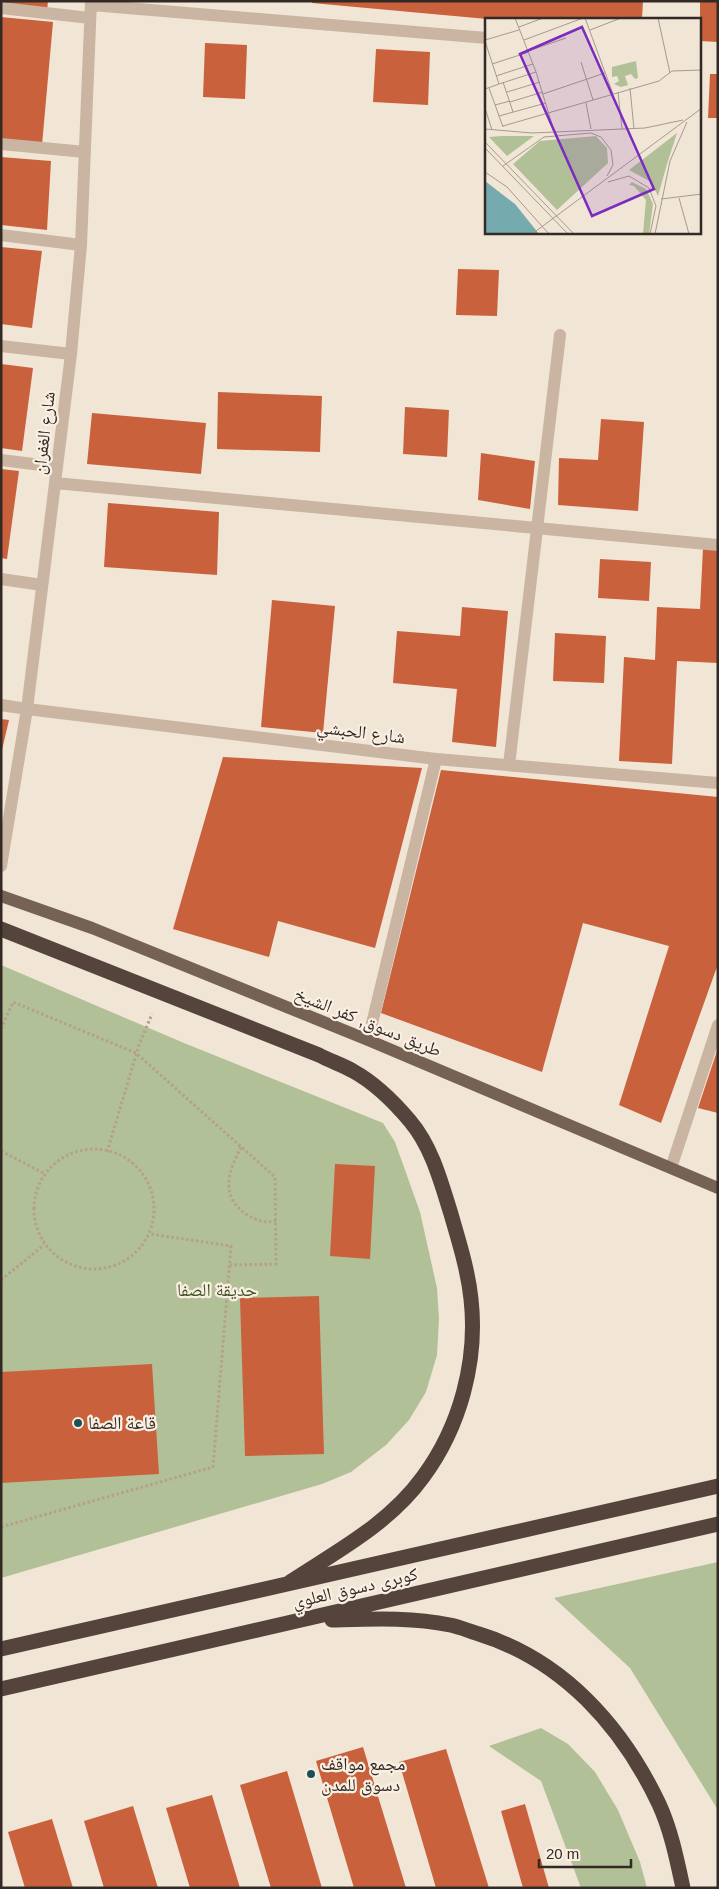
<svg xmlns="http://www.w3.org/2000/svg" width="719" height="1889" viewBox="0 0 719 1889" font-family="Arial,'Noto Naskh Arabic',sans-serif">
<rect width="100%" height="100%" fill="#f1e5d6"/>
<path fill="#b1c096" d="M1 965 184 1043 383 1123 395 1142 420 1212 437 1288 439 1319 437 1355 426 1392 409 1420 386 1445 351 1472 322 1484 1 1578Z
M718 1562V1810L630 1668 554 1598Z
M541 1728 568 1744 595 1772 618 1810 640 1862 647 1888H581L541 1781 489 1746Z"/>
<path fill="#c9613c" d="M1 1H48L47 11 1 6Z
M312 1H643L642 19H487L312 3Z
M700 1H718V42L700 41Z
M1 17 53 22 42 145 1 141Z
M205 43 247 45 245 99 203 97Z
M376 49 430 52 428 105 373 102Z
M710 74H718V118H708Z
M1 157 51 161 47 230 1 225Z
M1 247 42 251 32 328 1 324Z
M458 269 499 270 497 316 456 315Z
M1 364 33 368 22 451 1 448Z
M218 392 322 396 320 452 217 449Z
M405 407 449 410 447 457 403 454Z
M92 413 206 423 201 474 87 464Z
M601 419 644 422 638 511 558 505 559 458 598 460Z
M481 453 535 461 530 509 478 500Z
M1 469 19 471 7 559 1 558Z
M108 503 219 512 217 575 104 567Z
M703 548 718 550V663L677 661 672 764 619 761 624 657 655 660 657 607 700 609Z
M600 559 651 562 649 601 598 598Z
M272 600 335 606 323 733 261 727Z
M462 607 508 611 496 747 452 742 457 689 393 683 397 631 460 636Z
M555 633 606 636 604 683 553 681Z
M1 719 9 720 2 750H1Z
M223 757 422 768 375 948 278 921 269 957 173 929Z
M441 770 718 797V964L661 1123 619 1105 669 946 583 923 542 1072 381 1013Z
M717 1051H718V1113L698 1108Z
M335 1164 375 1166 370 1259 330 1256Z
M319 1296 324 1454 245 1456 240 1298Z
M152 1364 159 1474 1 1483V1372Z
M363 1747 406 1888H354L316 1761Z
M446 1749 489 1888H436L399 1762Z
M287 1771 322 1888H271L240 1785Z
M212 1795 240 1888H190L166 1808Z
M525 1804 549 1888H523L501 1811Z
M133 1806 158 1888H104L84 1821Z
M52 1819 73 1888H25L8 1832Z"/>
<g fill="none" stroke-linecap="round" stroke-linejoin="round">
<path stroke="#b59f8d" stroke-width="3" stroke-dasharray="2.5 2.5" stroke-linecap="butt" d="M1 1029 13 1002 136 1053 275 1177 276 1264 230 1265
M241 1147C228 1172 219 1198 249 1216 258 1221 265 1223 276 1221
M34 1209a60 60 0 1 1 120 0a60 60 0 1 1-120 0Z
M1 1151 45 1174
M107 1152 139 1045 152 1014
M1 1280 44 1245
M1 1527 213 1467 231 1246 150 1234"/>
<path stroke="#c9b5a2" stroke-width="12" d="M91 5 487 38
M1 8 90 18
M1 144 85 152
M1 235 81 245
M1 346 71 354
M1 460 57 467
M55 483 718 545
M1 579 42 585
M1 705 27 709 436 759 718 783
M509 765 560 335
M1 866 27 709 71 354 81 245 91 1
M368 1040 436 759
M671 1168 718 1025"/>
<path stroke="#766155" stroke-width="12" d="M1 896 92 928 368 1040 718 1188"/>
<path stroke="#55443c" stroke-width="15" d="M1 929 319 1055C330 1061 343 1065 353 1071 375 1083 394 1102 410 1121 432 1147 441 1182 451 1214 459 1242 468 1270 471 1299 478 1361 460 1427 423 1477 389 1524 337 1551 290 1582
M332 1620C372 1619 411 1617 450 1625 460 1627 469 1631 479 1634 563 1660 622 1726 659 1804 671 1830 677 1860 683 1888
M1 1649 718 1486
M1 1689 718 1524"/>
</g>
<g fill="#1a5156" stroke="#f9efe2" stroke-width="2">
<circle cx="78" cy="1423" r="5"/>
<circle cx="311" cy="1774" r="5"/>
</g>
<g text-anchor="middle" stroke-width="4.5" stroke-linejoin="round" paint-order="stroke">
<g font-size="18" fill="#342a25" stroke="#f9efe2">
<text transform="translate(44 433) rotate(-83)" y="6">شارع الغفران</text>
<text transform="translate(361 732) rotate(7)" y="6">شارع الحبشي</text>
<text transform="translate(368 1022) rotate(22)" y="6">طريق دسوق, كفر الشيخ</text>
<text transform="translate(355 1588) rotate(-13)" y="6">كوبرى دسوق العلوي</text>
</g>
<g font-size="18" fill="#425228" stroke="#f9efe2">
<text x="217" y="1296">حديقة الصفا</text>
</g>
<g font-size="18" fill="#342a25" stroke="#f9efe2" text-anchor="start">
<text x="88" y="1429">قاعة الصفا</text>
<text x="321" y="1770">مجمع مواقف<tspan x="321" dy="21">دسوق للمدن</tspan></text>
</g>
</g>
<g transform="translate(485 18)">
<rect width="216" height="216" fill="#f1e5d6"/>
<path d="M151 43 153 60 150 61 146 56 140 58 143 67 136 69 129 66 134 63 132 58 127 59V49ZM192 115 182 146 173 178 166 164 144 152ZM17 118H49L22 138 4 119ZM111 118 122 130 123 145 72 192 28 146 55 123ZM147 164 161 171 168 186 164 216H158L161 182 149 168 144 167Z" fill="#b1c096"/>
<path d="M0 163 30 186 54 216H0Z" fill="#75abaf"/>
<path fill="none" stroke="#a59a8f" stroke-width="1" d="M30 0 51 54 70 116M100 0 128 76M173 0 185 55M34 9 58 0M105 12 136 0M0 22 34 12M39 22 98 0M0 23 14 66 0 71M43 33 81 20M96 44 108 82M7 46 44 34M11 58 48 46M18 64 28 94M14 66 51 54M4 70 18 109M145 70 149 111M22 74 55 64M133 74 137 111M58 76 120 55M25 84 58 74M101 85 106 111M10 87 25 83M0 90 7 112M14 98 61 85M18 108 174 63 187 53 217 52M0 111 47 115 160 110 198 102M0 124 89 216M0 130 83 216M18 148 59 119 106 115 116 119 126 132 128 147 122 158M0 154 22 169 64 216M123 164 144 158 164 170 171 188 165 216M194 180 204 216M176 181 217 176M47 216 217 90M170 216 185 143 202 104"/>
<path fill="#7b2cbf" fill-opacity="0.15" stroke="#7b2cbf" stroke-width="2.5" d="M97 9 169 171 107 198 35 36Z"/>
<rect width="216" height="216" fill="none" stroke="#342a25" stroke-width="2.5"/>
</g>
<rect width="719" height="1889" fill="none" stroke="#342a25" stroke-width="5"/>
<path d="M539 1859v8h92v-8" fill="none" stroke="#342a25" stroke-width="2.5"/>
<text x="546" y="1859" font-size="15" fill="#342a25" stroke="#f9efe2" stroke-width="4" paint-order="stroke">20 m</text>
</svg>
